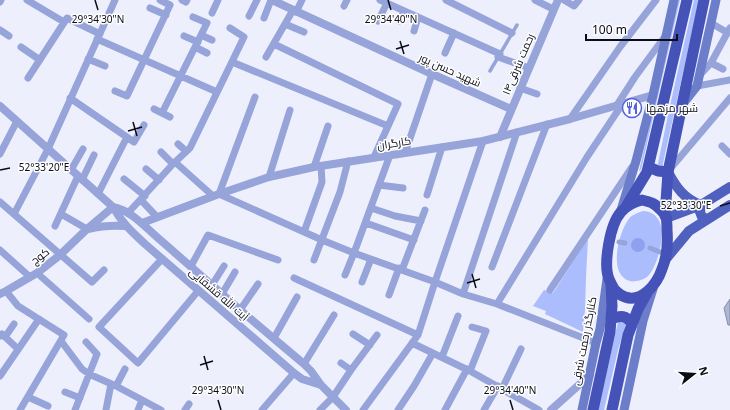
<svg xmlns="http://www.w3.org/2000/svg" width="730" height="410" viewBox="0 0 730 410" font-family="'Noto Sans',Cairo,sans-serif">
<rect width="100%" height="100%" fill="#edf0fc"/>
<path fill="#acbdfd" d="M678 0H680L641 170 639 171Z
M694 0H699L662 168H657L669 110Z
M643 211C649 211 655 214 658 219 667 231 658 267 647 277 644 279 639 281 636 281 632 282 627 281 624 278 610 267 619 233 628 220 631 215 637 213 643 211Z
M588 238 586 278 585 310 583 332 545 314 546 311 533 306 544 290 553 293Z
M621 320 626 323 618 350 604 410H598L618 322Z"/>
<path fill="#8fa1ee" d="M631 245a7 7 0 1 1 14 0a7 7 0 1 1-14 0Z"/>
<path fill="#aeb6d3" stroke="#858da9" d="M730 299V325H728L724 308Z"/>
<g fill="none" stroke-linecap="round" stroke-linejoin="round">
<path stroke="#97a4d9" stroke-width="3.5" d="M490 71 517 25"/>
<path stroke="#97a4d9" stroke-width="5" d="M619 242 625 243
M650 248 660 252"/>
<path stroke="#97a4d9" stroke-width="7" d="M27 0 64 22
M182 0 186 2 187 0
M380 0 500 54
M446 0 512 33
M535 0 553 9
M564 0 574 6 579 0
M0 2 1 0
M344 6 347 0
M150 8 166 15
M296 12 302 0
M212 13 218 0
M249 16 257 0
M264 18 271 0
M378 21 387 3
M399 21 404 11
M711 23 728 33
M285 24 304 32
M0 30 9 36
M414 31 418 17
M201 35 212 40
M184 36 198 42
M97 39 217 92
M274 44 398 104 374 157
M21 47 40 60
M195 47 207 53
M445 53 454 33
M266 57 293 10
M498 57 529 68
M88 59 105 66
M232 62 388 126
M711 63 723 69
M700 75 711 63 730 28
M28 78 67 18 100 34
M697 86 730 80
M520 88 537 94
M115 91 127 96 170 5 160 0
M255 97 219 194 322 240 354 253 435 282 463 294 497 304 596 343
M70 98 134 142 144 125
M617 105 635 77 666 35
M154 109 170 117
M162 113 207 23 193 17
M570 119 620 47 656 0
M178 144 186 151
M722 146 730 154
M161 152 173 164
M405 153 432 74
M0 154 17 121
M175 162 213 196
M314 167 328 126
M146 169 159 180
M670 169 730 98
M71 170 83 149
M269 177 290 110
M124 179 145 196
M82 180 94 155
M379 185 403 188
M98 194 127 137
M427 195 442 147
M141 200 157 217
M0 202 92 282 104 270
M371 208 395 216 421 221
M128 213 173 164 190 148 244 37 230 28
M14 214 48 149 115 0
M61 214 87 229
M366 223 414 240
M55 226 78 176
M304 232 322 182 321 166
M0 250 30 277
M162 259 99 327 138 363 198 291
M314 260 340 192 348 161
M191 266 208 235 278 260
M492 267 547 124
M402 270 425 210
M37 273 89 319
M345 275 354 253 390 155
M294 278 418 335
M362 282 371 259
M212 285 224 266
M550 290 632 167
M6 291 18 306 64 335 20 410
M222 294 235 272
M463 294 517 132
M389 295 399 268
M497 304 587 157 623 103
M240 310 258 284
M353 334 370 345
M0 336 2 334 18 349
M5 337 14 324
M274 338 297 297
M61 341 82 369 89 374 116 386 161 410
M412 343 470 371 539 410
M442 357 458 316
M341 363 351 370
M304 364 334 315
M470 371 486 331 472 327
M0 376 39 319
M116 386 125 369
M502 389 521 349
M65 392 80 398
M28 397 48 406
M75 410 97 354 86 342
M106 410 111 384
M138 410 142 400
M185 410 189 404
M262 410 294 373
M320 410 333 397 351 370 377 335
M363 410 418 335 435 282 483 141
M398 410 414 386 433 353
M445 410 467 369
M484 410 498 386"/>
<path stroke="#97a4d9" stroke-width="8" d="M272 0 432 74 511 109
M0 106 113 207C122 223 132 232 145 244L294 373 302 379 321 385
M500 137 558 0
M113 207C132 211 144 226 158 238 180 257 201 276 222 294 249 318 277 341 304 364L311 371 321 385 346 410
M142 223 219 194 269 177 314 167 483 141 570 119 653 95
M88 229C101 226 113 225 125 226
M0 294 6 291 37 273 60 255 87 229 113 207
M551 410 590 375"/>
<path stroke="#6c7dca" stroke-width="9" d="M682 105 697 86 716 0
M621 210 636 161 653 95 674 0
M582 410 596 343 600 329 607 279
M624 410 643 321 653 289"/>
<path stroke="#5060be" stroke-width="10" d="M668 172C676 187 684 199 701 205L700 212 702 217 707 219
M666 218 701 205 730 187
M665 260 689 231 730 205"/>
<path stroke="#4552b8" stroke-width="11" d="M649 167 658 171 668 172
M642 200C651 202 654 203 661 210 663 212 665 214 666 217 667 221 667 226 667 230 668 243 667 257 662 269 657 284 642 303 625 297 622 296 619 294 617 292 613 289 611 283 609 279 603 264 610 224 621 212 627 205 634 202 642 200Z
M627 205 647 172 687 0
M665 216 668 172 704 0
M611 319C621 315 626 315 632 324
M593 410 610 332 612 306 611 284
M612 410 628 335 638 309 647 293"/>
</g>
<path fill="none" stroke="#0a0c16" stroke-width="1.5" d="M95 0 98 10M388 0 391 10M400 41 404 54M396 49 409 45M133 122 137 136M128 131 142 127M0 170 10 168M720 206 730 203M472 274 476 288M467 283 480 279M204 356 208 370M200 365 213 361M218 400 221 410M510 400 513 410"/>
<defs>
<symbol id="restaurant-ring" viewBox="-11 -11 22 22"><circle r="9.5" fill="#fefefe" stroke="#5363d9" stroke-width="1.5"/><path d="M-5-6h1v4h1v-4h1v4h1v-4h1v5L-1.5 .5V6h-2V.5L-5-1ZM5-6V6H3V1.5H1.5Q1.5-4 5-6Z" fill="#5363d9"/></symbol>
</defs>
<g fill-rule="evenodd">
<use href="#restaurant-ring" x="621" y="97" width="22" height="22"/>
</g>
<g text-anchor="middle" stroke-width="3" stroke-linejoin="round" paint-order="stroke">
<g font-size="11" fill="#0a0c16" stroke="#fefefe">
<text transform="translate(518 64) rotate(-67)" y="4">۱۴رحمت شرقی</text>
<text transform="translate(450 70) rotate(24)" y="4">شهید حسن پور</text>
<text transform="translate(394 143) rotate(-9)" y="4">کارگران</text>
<text transform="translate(40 256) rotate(-37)" y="4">کوچ</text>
<text transform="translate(219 294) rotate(41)" y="4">آیت الله قشقایی</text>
<text transform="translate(584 341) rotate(-79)" y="4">کنارگذر رحمت شرقی</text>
</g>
<g font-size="11" fill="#0a0c16" stroke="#fefefe" text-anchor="start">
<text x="646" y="112">شهر مزهها</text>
</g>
</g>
<g font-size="10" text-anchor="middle" fill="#0a0c16" stroke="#fefefe" stroke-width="3" stroke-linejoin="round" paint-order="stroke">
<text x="98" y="23">29°34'30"N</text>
<text x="391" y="23">29°34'40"N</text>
<text x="44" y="171">52°33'20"E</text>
<text x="686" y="209">52°33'30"E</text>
<text x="218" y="394">29°34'30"N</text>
<text x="510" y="394">29°34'40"N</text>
</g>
<g transform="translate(694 374) rotate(73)" stroke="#fefefe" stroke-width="3" paint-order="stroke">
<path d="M0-3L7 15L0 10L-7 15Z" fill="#0a0c16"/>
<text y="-6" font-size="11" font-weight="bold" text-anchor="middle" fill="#0a0c16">N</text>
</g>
<path d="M586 34v6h91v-6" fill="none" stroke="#0a0c16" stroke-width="2"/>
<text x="592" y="34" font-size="12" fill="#0a0c16" stroke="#fefefe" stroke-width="3" paint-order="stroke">100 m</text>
</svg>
